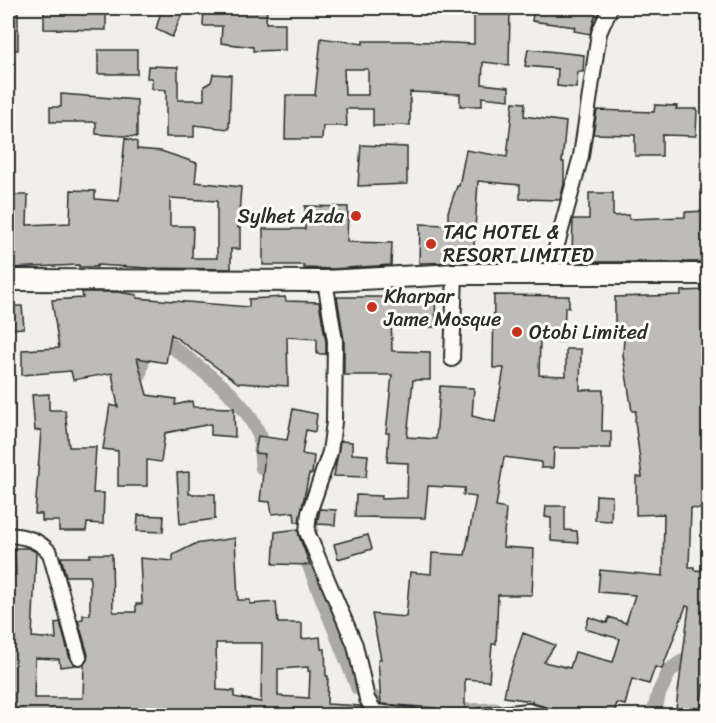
<svg xmlns="http://www.w3.org/2000/svg" width="716" height="723" viewBox="0 0 716 723" font-family="Sriracha,sans-serif">
<rect width="100%" height="100%" fill="#f0efeb"/>
<filter id="ink" filterUnits="userSpaceOnUse"><feTurbulence type="fractalNoise" baseFrequency=".0167" numOctaves="2"/><feDisplacementMap in="SourceGraphic" scale="12" xChannelSelector="R" yChannelSelector="G"/><feConvolveMatrix kernelMatrix="1 2 1 2 8 2 1 2 1" color-interpolation-filters="sRGB"/></filter>
<g filter="url(#ink)">
<g fill="none" stroke-linecap="round" stroke-linejoin="round">
<path stroke="#aaa9a7" stroke-width="15" d="M126 374 139 376 147 336 167 342 227 390 248 414 260 436 262 467 313 501 308 562 358 688 382 703 400 705
M444 709 469 711 495 710
M653 716 659 693 670 670 688 658 708 665"/>
</g>
<path fill="#bdbcb8" stroke="#2b2b2b" stroke-width="1.5" fill-rule="evenodd" d="M8 8H18V50H8Z
M44 8H74V11H106V30L44 29Z
M162 8H185L172 37 156 29Z
M204 8H267L266 23H285V50L253 51V47L221 43 222 26H203Z
M474 8H510L509 65 483 62 482 84 509 87V100L482 97V106H460V94L410 92V125L373 126V109H346L347 126H323L322 139H285L286 95H315L321 38 363 44V41H407L474 44ZM344 69H368V95H345Z
M534 8H573V10L596 13 590 34 574 31 575 27 532 21Z
M528 49 584 55 583 72H578L576 88 557 86 558 69 525 66Z
M98 50H137V74H98Z
M148 66 178 67V100H204V86L211 82 213 74 231 75 229 129 194 125V137H166V90L152 89V78H147Z
M61 94 137 100V137L96 134V122H50V107H61Z
M513 102 525 103 524 116 566 122 562 162H564V184L560 200 520 199V185L478 181 473 262 419 263 420 224 448 225V212L457 186H459L466 150 507 157Z
M655 105 677 106 676 109H697L696 136 662 135V156H635V135L593 134 597 110 654 112Z
M125 138 137 142V149L161 151 197 163 195 182 241 187 238 228H240V249H231V269L148 268 97 265V267H79V265L8 268V228H12V195H28L27 225 70 223 71 190 95 191V199L119 201ZM170 198 217 201V258H192L193 226H170Z
M361 145 407 147V184L358 186Z
M589 193H613V216L629 215V219L685 217V212L708 211V262H562L564 254H572L573 219H589Z
M305 206 348 207 347 242 392 243 391 265 332 269 304 268V265H263V229H305Z
M708 290V510L691 508 689 567H694V570L708 571V686L703 685 700 716H675L689 607 686 606 662 669 655 667 649 684 632 679 625 705 617 703 613 716H556L553 709 532 703V701L504 697 507 681 523 633 555 645 544 662 570 668 575 652 613 662 620 639 585 629 589 617 607 623 609 617 626 623 635 595 598 592 600 570 663 576 664 514 636 515V477H642L635 421 636 411H632L623 355 624 336H615V297L681 295V291Z
M82 292H118L137 295V298L249 307V299L285 297 286 301 319 302 326 342V354H317V339L287 337 288 386 238 383 171 334 166 363 137 358 147 395 176 399 175 405 192 401 193 407 234 408 235 437 211 435V424L165 433 161 462 147 460V486H118V451L103 449 110 405 118 407 112 373 73 380 71 371 22 375V350L59 348 52 300 83 298Z
M415 295H435L436 327H414V317L391 318 392 351 430 352V380H413L407 437 436 439 440 386 474 388 472 416 495 422 504 368H493L494 295 569 296V308L565 307 564 342 540 341 539 375 566 376V349H581L580 390H603L602 431H611V448H554L553 468H541V462L504 457 496 507 506 509 503 547 534 549 532 595H498L496 644H492L489 681 465 679V716L436 715V708L381 704 378 659H381L372 614 406 617 410 572 431 574 432 553 465 555 476 497 463 495 465 488 428 486 425 518 355 517 356 495 382 496 381 499 407 498 408 463 387 462 389 433H386L392 375H344V340L337 297H415Z
M8 306H22L24 328 10 329Z
M49 394V410H65L69 447H96L93 493H104L103 524 87 523 86 531H59V521H42V514H35L41 430 35 431 32 395Z
M293 409 317 414 315 432 306 430 302 454 314 456 312 474H309L299 522H295L294 512 272 514 270 502 260 501 265 454 255 453 258 436 287 440Z
M340 441 352 442V454L368 455 366 477 334 476Z
M189 472V494H215V519L180 524 177 473Z
M596 495 612 496 611 521 595 520Z
M546 506H565V530L577 531 578 543 551 541V518L545 517Z
M320 509 336 510 335 525 317 524Z
M138 515 164 516 163 532 137 531Z
M298 529 299 536 310 565 273 564 275 532Z
M368 535 372 549 338 559 334 544Z
M235 538 238 600H250V604L276 602 278 623H302V639L320 637 321 649H325L326 676H328L327 704 361 706 364 716H247L233 713V716L133 714V716H8V575H16L15 548H29L36 552 32 637 56 639 55 623 60 622 70 659 76 665 60 667 59 659 35 658 34 698H83L84 664 87 660 88 655 78 620 83 619V615H90V576H66L61 557H90V554H112L113 612H136V604H142L140 558 173 561V555L195 544ZM216 643H262L261 702 234 697V691L217 690ZM308 667V671H310L309 698 278 696V669Z"/>
<g fill="none" stroke-linecap="round" stroke-linejoin="round">
<defs>
<path id="minor" d="M549 274 581 156 599 33 610 8
M325 281 335 341 334 422 330 452 309 513 307 532 355 645 367 699 375 712 413 716
M452 359 455 274
M8 535C25 536 39 540 50 553L79 657
M480 716 528 711 547 716"/>
<path id="highway" d="M8 280 325 281 455 274H708"/>
</defs>
<use href="#minor" stroke="#2b2b2b" stroke-width="18"/>
<use href="#highway" stroke="#2b2b2b" stroke-width="24"/>
<use href="#minor" stroke="#fdfcf7" stroke-width="14"/>
<use href="#highway" stroke="#fdfcf7" stroke-width="20"/>
</g>
</g>
<g fill="#c8321e" stroke="#fdfcf7" stroke-width="2">
<circle cx="356" cy="216" r="6"/>
<circle cx="431" cy="244" r="6"/>
<circle cx="372" cy="307" r="6"/>
<circle cx="517" cy="332" r="6"/>
</g>
<g text-anchor="middle" stroke-width="6" stroke-linejoin="round" paint-order="stroke">
<g font-size="20" fill="#2b2b2b" stroke="#fdfcf7" text-anchor="start">
<text x="344" y="223" text-anchor="end">Sylhet Azda</text>
<text x="443" y="239">TAC HOTEL &amp;<tspan x="443" dy="23">RESORT LIMITED</tspan></text>
<text x="384" y="303">Kharpar<tspan x="384" dy="23">Jame Mosque</tspan></text>
<text x="529" y="339">Otobi Limited</text>
</g>
</g>
<rect width="716" height="723" fill="none" stroke="#fdfcf7" stroke-width="30"/>
<rect x="15" y="15" width="686" height="693" fill="none" stroke="#2b2b2b" stroke-width="2" filter="url(#ink)"/>
</svg>
